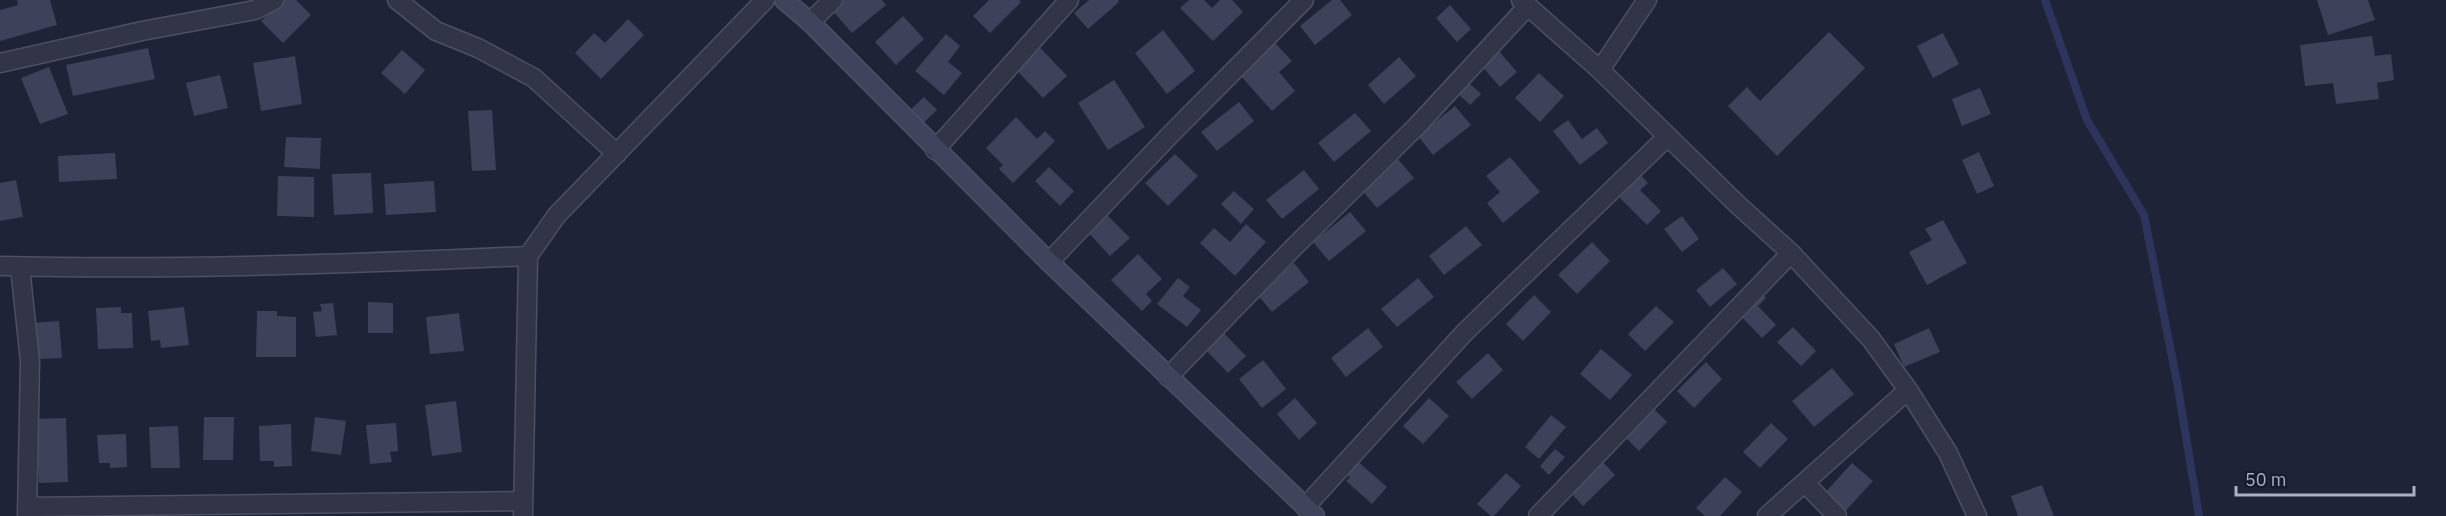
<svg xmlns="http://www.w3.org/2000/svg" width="2446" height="516" viewBox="0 0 2446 516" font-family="'IBM Plex Sans',sans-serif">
<rect width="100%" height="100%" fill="#1f2338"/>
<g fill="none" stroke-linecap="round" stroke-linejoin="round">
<path stroke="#2e345c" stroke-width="8" d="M2045 0 2087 120 2144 215 2177 382 2199 516"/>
</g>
<path fill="#3d415a" d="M17 0H50L57 25 0 41V10L18 5Z
M282 0H296L311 15 283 43 261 21Z
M844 0H882L886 5 852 33 832 10Z
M989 0H1019L1021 2 990 33 973 16Z
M1089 0H1118L1119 2 1088 29 1074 13Z
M1189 0H1204L1212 8 1220 0H1232L1243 12 1213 41 1180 8Z
M1332 0H1340L1352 15 1315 45 1300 26Z
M2317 0H2368L2375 20 2328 35Z
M1450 5 1471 29 1457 42 1436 18Z
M903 16 924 39 896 65 875 42Z
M628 19 644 35 601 79 575 53 594 33 605 43Z
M1163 30 1195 71 1167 94 1135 53Z
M1829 32 1865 68 1777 156 1728 106 1747 87 1760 101Z
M1943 33 1959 64 1933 78 1917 46Z
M946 34 960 46 948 62 962 73 944 95 915 71Z
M2372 36 2375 56 2391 54 2394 80 2377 83 2379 99 2336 104 2333 83 2305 86 2300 45Z
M1033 40 1067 76 1043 98 1009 62Z
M1275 43 1292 61 1279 72 1295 91 1272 111 1239 74Z
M148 48 155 79 73 96 66 65Z
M1497 49 1517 72 1500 87 1479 63Z
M402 50 425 70 405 94 381 73Z
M295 56 302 104 261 111 253 63Z
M1399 57 1416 76 1384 104 1368 85Z
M49 67 68 114 40 124 21 78Z
M1539 73 1564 96 1540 122 1515 98Z
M220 75 228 108 194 116 186 83Z
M1114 80 1145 127 1108 150 1078 103Z
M1467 81 1481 94 1470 105 1456 92Z
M1980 88 1991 114 1962 126 1952 99Z
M924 97 937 110 919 127 906 114Z
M1239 102 1254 121 1217 151 1201 132Z
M1455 106 1471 125 1433 155 1418 136Z
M492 110 496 170 472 171 468 111Z
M1355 113 1371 131 1334 162 1318 143Z
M1016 117 1037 139 1045 131 1055 141 1013 183 999 169 1003 165 986 148Z
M1568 120 1582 139 1597 128 1608 143 1580 165 1553 131Z
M286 137 321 138 320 169 284 167Z
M1979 152 1994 186 1977 194 1962 160Z
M115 153 117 179 59 182 58 156Z
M1175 154 1198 176 1168 206 1145 183Z
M1510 157 1540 192 1503 223 1487 203 1500 192 1486 176Z
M1398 159 1414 178 1377 208 1361 189Z
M1049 167 1074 191 1060 206 1035 181Z
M1304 170 1319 189 1282 219 1266 200Z
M371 173 373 213 334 215 332 174Z
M1639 173 1648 183 1640 190 1661 211 1647 225 1617 195Z
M278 176 314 177V217L277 216Z
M16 180 23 217 0 221V183Z
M434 181 436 212 386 215 384 184Z
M1234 191 1254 209 1241 224 1221 204Z
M1103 211 1130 238 1110 256 1085 229Z
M1350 212 1366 231 1329 261 1313 242Z
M1682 216 1699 239 1682 252 1664 229Z
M1943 220 1967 263 1927 285 1909 252 1932 240 1925 229Z
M1246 224 1266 242 1235 276 1200 243 1214 228 1230 242Z
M1466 226 1482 245 1444 275 1429 256Z
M1592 242 1610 261 1577 294 1558 275Z
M1138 254 1162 279 1146 294 1152 301 1142 311 1111 280Z
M1294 263 1309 282 1272 312 1256 293Z
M1723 268 1737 284 1710 307 1696 290Z
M1178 278 1190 287 1183 296 1201 310 1187 327 1157 304Z
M1418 278 1434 297 1397 327 1381 309Z
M1755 287 1766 298 1758 306 1776 325 1762 338 1733 308Z
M1534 295 1551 312 1523 341 1506 324Z
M368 302 393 303V333H368Z
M333 303 337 335 316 337 313 312 322 311 320 304Z
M1656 306 1674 322 1645 351 1628 334Z
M121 307V313H132L133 348 98 349 96 308Z
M184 307 189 345 161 348 160 340 151 341 148 311Z
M257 311H277V316L296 317V357H256Z
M459 313 464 351 430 354 426 317Z
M59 321 62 358 37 359 29 323Z
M1793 327 1816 351 1801 366 1777 342Z
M1368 328 1383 347 1346 377 1331 358Z
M1929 328 1940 352 1904 367 1894 344Z
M1221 330 1246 356 1228 373 1203 347Z
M1601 349 1632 375 1610 400 1580 374Z
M1488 353 1503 370 1472 399 1456 382Z
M1263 360 1286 389 1262 408 1239 379Z
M1706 362 1722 379 1694 408 1677 391Z
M1832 368 1854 394 1814 427 1792 401Z
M1295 398 1317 423 1299 440 1277 414Z
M1429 398 1449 416 1423 444 1403 426Z
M456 401 462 452 432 456 425 405Z
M1650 405 1667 422 1639 451 1622 434Z
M1551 415 1566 427 1539 459 1525 447Z
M204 417H234L233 460H203Z
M315 417 346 421 341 455 311 451Z
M66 418 68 482 39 483 37 436 30 419Z
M396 423 398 451 390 452 392 462 370 464 366 425Z
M1771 423 1788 439 1760 468 1743 452Z
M291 424 292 466 274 467V461H260L259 426Z
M178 426 180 468H151L149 427Z
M126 434 127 467 110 468V463H99L97 435Z
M1555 449 1565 457 1549 475 1540 466Z
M1355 459 1387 487 1372 504 1346 481 1350 477 1344 471Z
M1603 462 1615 475 1583 506 1571 493Z
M1852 463 1873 481 1841 516 1821 497Z
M1506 473 1521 486 1494 516H1491L1477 504Z
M1725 477 1742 492 1720 516H1705L1696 508Z
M2042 485 2054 516H2018L2011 496Z"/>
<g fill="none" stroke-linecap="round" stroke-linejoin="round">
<defs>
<path id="minor" d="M397 0 436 31 478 48 534 78 617 154
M1521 0 1600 70 1738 205 1791 253 1871 339 1908 390 1948 453 1977 516
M810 22 833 0
M0 63 142 31 255 10 274 0
M1600 70 1647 0
M935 150 1069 0
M1049 262 1170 135 1304 0
M0 266C176 270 352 264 528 256
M20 267 30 361 27 516
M1168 377 1293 248 1416 127 1527 7
M1805 483 1837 516
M27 507 522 501
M1305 507 1465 332 1667 137
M523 516 528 256 557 215 765 0
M1538 516 1791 253
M1767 516 1908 390"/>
<path id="secondary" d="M784 0 810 22 1049 262 1315 516"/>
</defs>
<use href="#minor" stroke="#4d5063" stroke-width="21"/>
<use href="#secondary" stroke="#4d5063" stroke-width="21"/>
<use href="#minor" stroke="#323548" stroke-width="18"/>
<use href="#secondary" stroke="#40435c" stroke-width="18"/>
</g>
<path d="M2236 486v9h178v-9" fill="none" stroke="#acafc5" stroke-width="3"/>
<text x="2245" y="486" font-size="18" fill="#acafc5" stroke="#181b2d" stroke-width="4.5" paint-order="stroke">50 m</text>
</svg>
